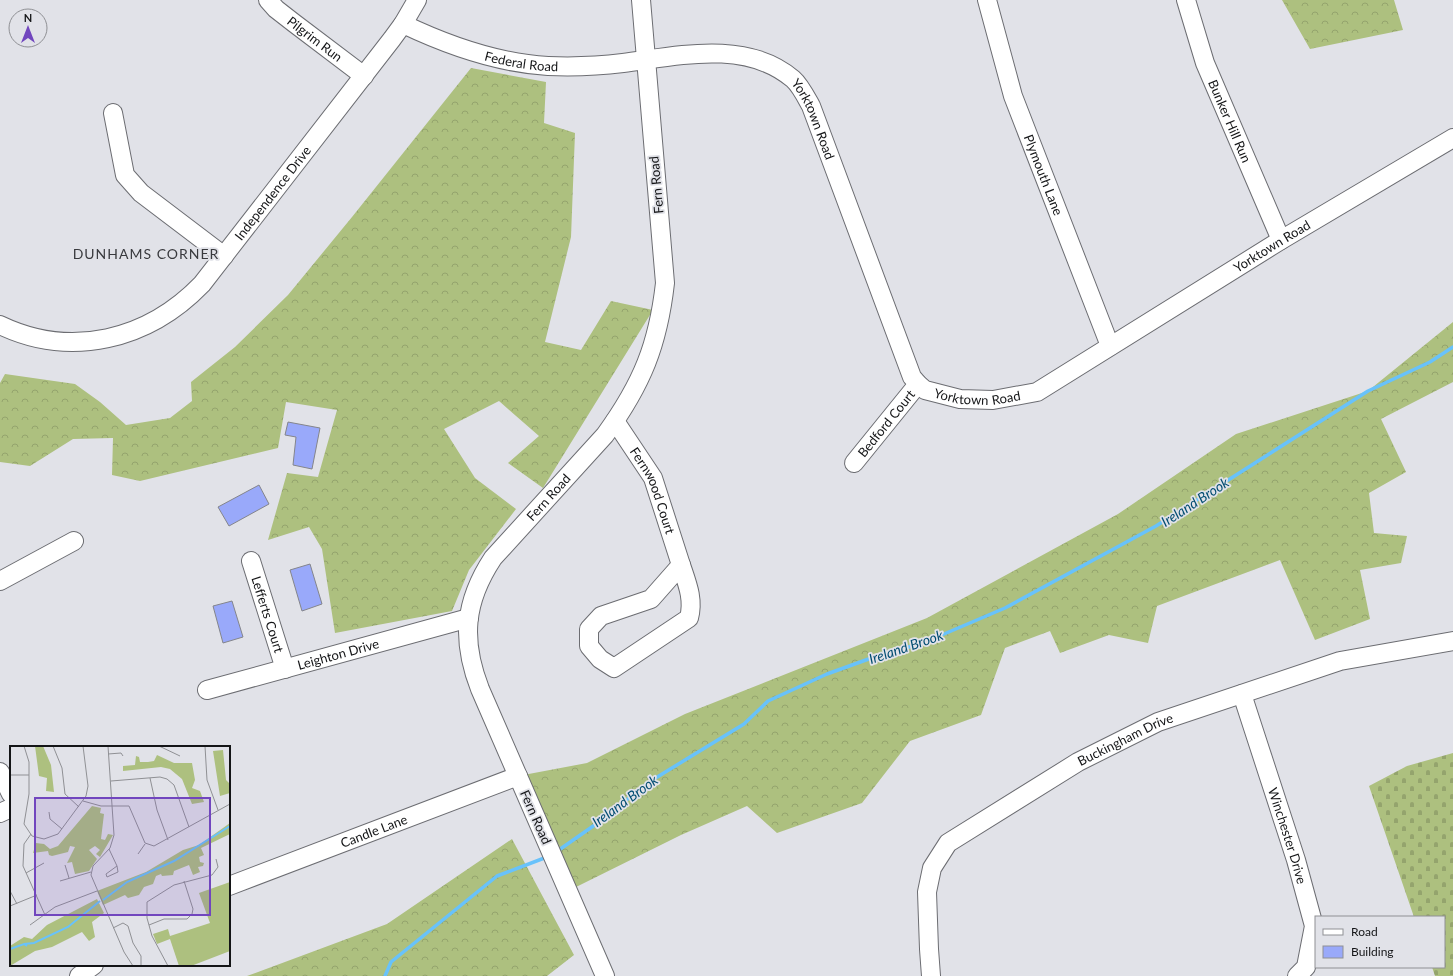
<svg xmlns="http://www.w3.org/2000/svg" width="1453" height="976" viewBox="0 0 1453 976" font-family="Lato,sans-serif">
<defs>
<pattern id="forest-crowns" width="20" height="18" patternUnits="userSpaceOnUse"><rect width="20" height="18" fill="#adc07f"/><path d="M2 6a3 3 0 1 1 6 0M12 15a3 3 0 1 1 6 0" fill="none" stroke="#94a46d"/></pattern>
<pattern id="cemetery-stones" width="16" height="16" patternUnits="userSpaceOnUse"><rect width="16" height="16" fill="#adc07f"/><path d="M2 7V4a2 2 0 0 1 4 0v3zM10 15v-3a2 2 0 0 1 4 0v3z" fill="#94a46d"/></pattern>
</defs>
<rect width="100%" height="100%" fill="#e1e2e8"/>
<path fill="url(#forest-crowns)" d="M1282 0H1394L1403 30 1310 49Z
M471 68 546 82 544 123 575 133 571 237 545 342 581 350 611 301 653 310 543 488 508 463 539 436 499 401 444 429 475 478 516 509 469 570 452 611 335 633 322 549 309 527 268 540 287 473 318 477 337 410 286 402 278 448 140 481 112 475 113 438 73 439 30 466 0 462V383L5 374 75 384 100 402 126 425 170 418 192 401 191 382 235 347 288 295 352 217Z
M1453 322V382L1381 419 1406 472 1369 493 1374 533 1407 536 1401 563 1360 570 1370 619 1315 640 1280 560 1157 606 1148 643 1109 635 1060 653 1050 631 1005 648 981 715 910 741 862 803 777 833 747 806 681 835 568 891 518 776 587 763 685 714 927 618 1118 514 1236 434 1368 391Z
M512 839 574 955 547 976H247L387 924Z"/>
<path fill="url(#cemetery-stones)" d="M1453 753V976H1435L1432 967H1444V917H1414L1369 786 1407 766Z"/>
<g fill="none" stroke-linecap="round" stroke-linejoin="round">
<path stroke="#68c2fb" stroke-width="3.5" d="M556 852 599 822 649 782 744 724 768 701 827 674 877 656 923 643 1005 608 1156 526 1368 391 1430 362 1453 347
M385 976 391 962 497 876 547 857"/>
</g>
<path fill="#99a9fa" stroke="#84858b" d="M288 422 320 428 312 469 293 465 296 437 285 435Z
M259 485 269 504 229 526 218 507Z
M310 564 322 604 302 611 290 570Z
M232 601 243 637 223 643 213 606Z"/>
<g fill="none" stroke-linecap="round" stroke-linejoin="round">
<defs>
<g id="minor">
<path id="s1" d="M268 0 276 9 294 23 364 76"/>
<path id="s2" d="M987 0 1013 96 1110 346"/>
<path id="s3" d="M1186 0 1205 63 1281 240"/>
<path id="s4" d="M403 24C449 46 497 63 548 66 573 67 599 66 623 63 677 56 746 39 793 79 800 85 806 97 811 106L912 377 918 384 925 390 960 399 993 400 1037 392 1281 240 1453 138"/>
<path d="M113 113 125 175 141 193 224 256"/>
<path id="s5" d="M0 325C71 359 148 340 202 284L392 39 403 24 417 0"/>
<path id="s6" d="M615 421 653 478 681 565"/>
<path id="s7" d="M854 463 918 384"/>
<path id="s8" d="M251 561 285 669"/>
<path d="M681 565C687 583 694 599 689 618L614 668 600 659 589 646V629L601 616 651 599Z"/>
<path d="M0 581 74 541"/>
<path id="s9" d="M207 690 469 618"/>
<path id="s10" d="M1242 694 1296 860 1314 926 1306 967 1297 976"/>
<path d="M0 772 11 794"/>
<path d="M0 813 11 808"/>
<path id="s11" d="M229 886 518 776"/>
<path d="M79 976 94 965"/>
<path id="s12" d="M605 976 480 689C461 640 464 602 493 558L605 435C642 384 658 345 665 283L641 0"/>
<path id="s13" d="M931 976 929 949 927 892 932 868 948 843 1078 762 1158 722 1340 661 1453 641"/>
</g>
</defs>
<use href="#minor" stroke="#6c6d72" stroke-width="20"/>
<use href="#minor" stroke="#fff" stroke-width="18"/>
</g>
<g text-anchor="middle" stroke-width="3.5" stroke-linejoin="round" paint-order="stroke">
<g font-size="13" fill="#141517" stroke="#e1e2e8">
<text dy="5" stroke="none"><textPath href="#s1" startOffset="61">Pilgrim Run</textPath></text>
<text dy="5" stroke="none"><textPath href="#s4" startOffset="125">Federal Road</textPath></text>
<text dy="5" stroke="none"><textPath href="#s4" startOffset="449">Yorktown Road</textPath></text>
<text dy="5" stroke="none"><textPath href="#s3" startOffset="129">Bunker Hill Run</textPath></text>
<text dy="5" stroke="none"><textPath href="#s2" startOffset="184">Plymouth Lane</textPath></text>
<text transform="translate(656 185) rotate(-95)" y="5">Fern Road</text>
<text dy="5" stroke="none"><textPath href="#s5" startOffset="336">Independence Drive</textPath></text>
<text dy="5" stroke="none"><textPath href="#s4" startOffset="1134">Yorktown Road</textPath></text>
<text dy="5" stroke="none"><textPath href="#s4" startOffset="797">Yorktown Road</textPath></text>
<text dy="5" stroke="none"><textPath href="#s7" startOffset="51">Bedford Court</textPath></text>
<text dy="5" stroke="none"><textPath href="#s6" startOffset="80">Fernwood Court</textPath></text>
<text dy="5" stroke="none"><textPath href="#s12" startOffset="533">Fern Road</textPath></text>
<text dy="5" stroke="none"><textPath href="#s8" startOffset="56">Lefferts Court</textPath></text>
<text dy="5" stroke="none"><textPath href="#s9" startOffset="136">Leighton Drive</textPath></text>
<text dy="5" stroke="none"><textPath href="#s13" startOffset="344">Buckingham Drive</textPath></text>
<text transform="translate(536 817) rotate(66)" y="5">Fern Road</text>
<text dy="5" stroke="none"><textPath href="#s11" startOffset="155">Candle Lane</textPath></text>
<text dy="5" stroke="none"><textPath href="#s10" startOffset="149">Winchester Drive</textPath></text>
</g>
<g font-size="14" letter-spacing="1" fill="#393a3e" stroke="#e1e2e8">
<text x="146" y="259">DUNHAMS CORNER</text>
</g>
<g font-size="14" font-style="italic" fill="#004c71" stroke="#e1e2e8">
<text transform="translate(1195 502) rotate(-33)" y="5">Ireland Brook</text>
<text transform="translate(906 647) rotate(-19)" y="5">Ireland Brook</text>
<text transform="translate(625 801) rotate(-36)" y="5">Ireland Brook</text>
</g>
</g>
<g transform="translate(10 746)">
<rect width="220" height="220" fill="#e1e2e8"/>
<path d="M25 0H33L41 19 44 46 36 45 37 32 29 30ZM213 4 216 34 220 38V47L210 50 203 5ZM147 9 164 17H182L185 34 182 42 190 45 194 56 182 58 172 33 160 23 151 21 113 25V20L125 19 126 10 129 11 130 16H138L144 15ZM82 60 91 62 90 67 94 68 91 93 95 94 98 88 103 89 90 111 86 108 90 104 85 100 79 104 87 113 79 125 65 128 62 116 57 117 65 101 60 100 58 106 42 110 39 109 38 105 23 107 26 97 34 98 40 103 48 100ZM220 77V88L191 102 194 109 189 111 190 116 194 117 193 120 188 121 190 126 183 129 179 119 164 125 163 129 152 130 151 128 146 130 143 138 134 141 129 149 118 152 115 149 93 159 87 145 136 126 173 104 189 99ZM87 153 94 167 82 176 85 191 79 195 72 186 42 201 25 205 0 220V200L14 191 22 193 37 179Z" fill="#adc07f"/>
<path d="M220 136V205L181 220H169L160 193 147 198 143 188 158 183 160 190 200 177 189 147Z" fill="#adc07f"/>
<path fill="none" stroke="#68c2fb" stroke-width="2" d="M93 154 117 136 164 115 220 80M14 198 24 197 58 181 90 155M0 203 14 198 17 200"/>
<path fill="none" stroke="#8f9094" stroke-width="1" d="M14 0 19 16V48L14 78 22 90 34 93 48 88 76 50 78 40 73 0M43 0 52 22 55 48 69 61M98 0 104 89 100 102 83 120 81 129 114 206 123 220M149 0 170 10M195 0 197 34 208 64M98 8 111 7 113 10M0 29H19M140 32 147 64 158 94M101 35 150 31 157 33 164 39 179 81M73 55 91 60H119L135 97 144 100 220 58M39 66 40 73 52 83M21 88 14 98 13 120 35 169M99 103 107 120M128 108 135 98M55 119 59 132M107 120 108 126 97 131 96 128ZM16 127 34 117M50 135 81 126M0 145 7 158M0 160 27 149M20 179 45 161 87 145M139 179 154 173H177L182 168 183 163 174 135M103 182 113 177 118 180 123 197 131 210V219M158 220 142 190 137 172V156L164 139 202 129 208 121 206 113"/>
<path fill="#7146be" fill-opacity="0.15" stroke="#7146be" stroke-width="2" d="M25 52H200V169H25Z"/>
<rect width="220" height="220" fill="none" stroke="#141517" stroke-width="2"/>
</g>
<rect x="1315" y="916" width="130" height="52" fill="#e1e2e8" stroke="#8f9094"/>
<rect x="1323" y="929" width="20" height="6" fill="#ffffff" stroke="#8f9094"/>
<text x="1351" y="936" font-size="12" fill="#141517">Road</text>
<rect x="1323" y="946" width="20" height="12" fill="#99a9fa" stroke="#8f9094"/>
<text x="1351" y="956" font-size="12" fill="#141517">Building</text>
<g transform="translate(28 28)"><circle r="19" fill="#e1e2e8" stroke="#8f9094"/>
<path d="M0-3L7 15L0 10L-7 15Z" fill="#7146be"/>
<text y="-6" font-size="11" font-weight="bold" text-anchor="middle" fill="#141517">N</text>
</g>
</svg>
